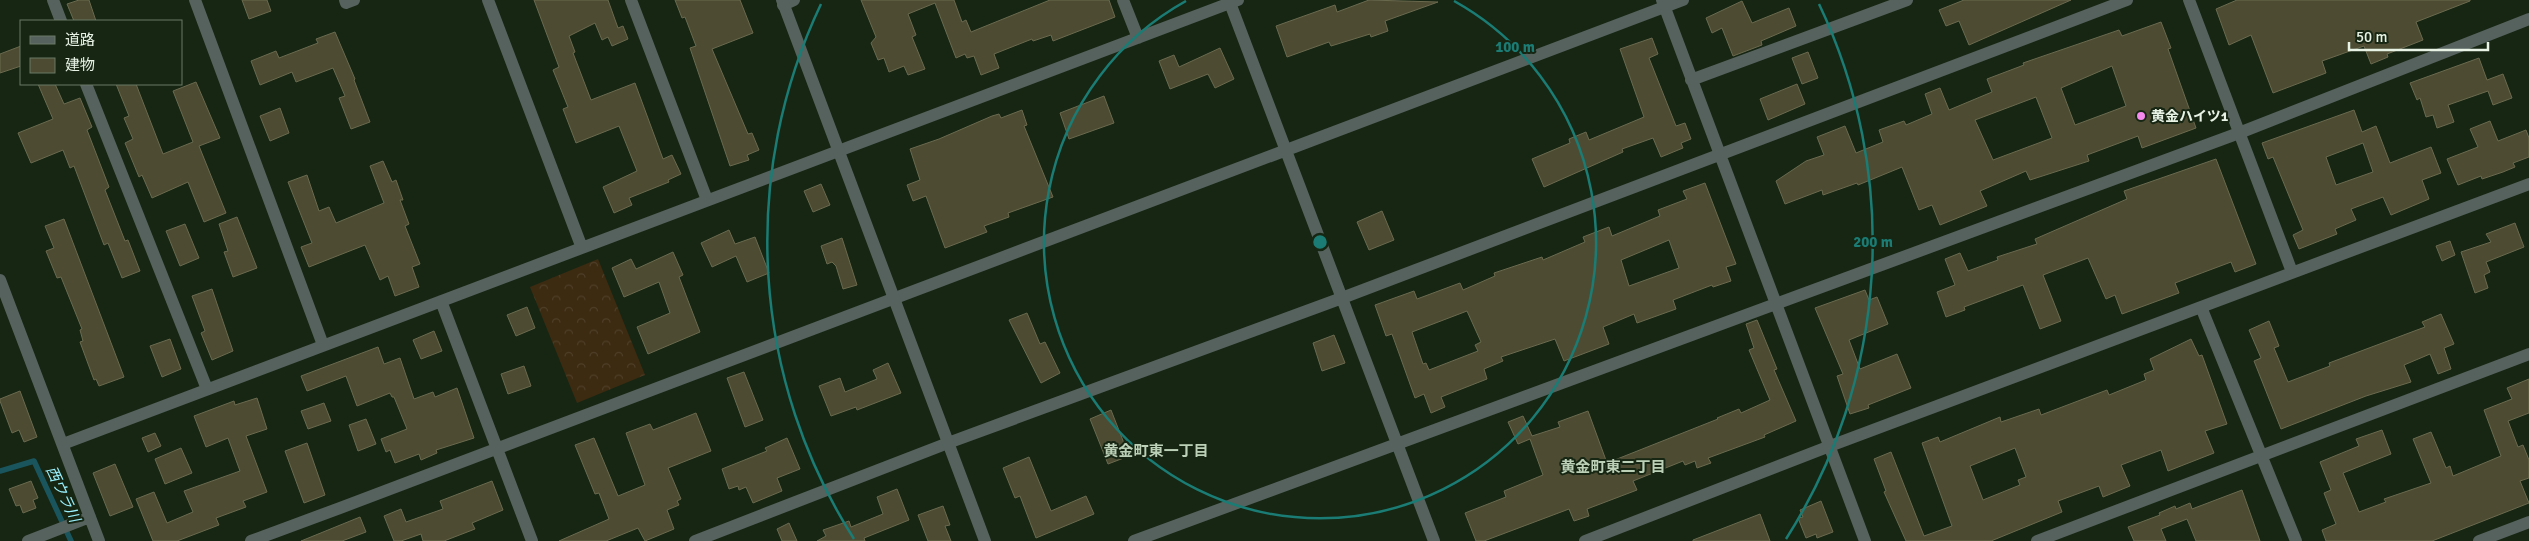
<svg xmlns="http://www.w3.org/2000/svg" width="2529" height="541" viewBox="0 0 2529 541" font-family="Signika,'Noto Sans JP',sans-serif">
<defs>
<pattern id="forest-crowns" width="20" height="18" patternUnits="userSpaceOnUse" patternTransform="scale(1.25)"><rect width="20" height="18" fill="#3c2a11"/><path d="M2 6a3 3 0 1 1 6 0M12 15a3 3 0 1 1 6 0" fill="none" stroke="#4f3f28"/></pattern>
</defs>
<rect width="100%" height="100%" fill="#162613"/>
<path fill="url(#forest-crowns)" d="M598 259 645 375 577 403 530 287Z"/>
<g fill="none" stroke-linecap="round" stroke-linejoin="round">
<path stroke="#1a555d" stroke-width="5.5" d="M0 471 34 461 71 541"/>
</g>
<path fill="#4d4c32" stroke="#6b6a4f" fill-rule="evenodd" d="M79 0H89L96 21H74L67 4Z
M242 0H267L271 11 249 19Z
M534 0H608L618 28 623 26 628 39 612 46 608 37 602 40 595 23 569 36 575 52 573 53 591 100 635 83 663 159 672 155 681 174 668 180 669 182 629 198 632 205 614 213 603 187 637 171 619 126 576 143 563 109 568 107 553 70 559 67Z
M675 0H740L753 33 712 49 748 134 752 133 759 150 747 155 749 160 730 166 690 48 696 46 685 17 682 18Z
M861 0H954L962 22 966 20 971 32 1050 0H1109L1115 17 1053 41 1051 35 1033 41 1032 39 994 54 999 68 981 75 974 56 967 58 965 54 956 58 935 3 908 14 916 35 912 37 925 69 908 75 904 66 889 72 884 58 878 60 871 43 876 37Z
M1369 0 1438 2 1385 21 1388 31 1371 37 1370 34 1331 46 1329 42 1287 57 1276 26 1335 5 1337 12Z
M1964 0H2071L1969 45 1959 21 1946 26 1939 10Z
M2237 0H2470V1L2416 22 2423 40 2387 54 2388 57 2371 64 2364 46 2322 61 2326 73 2273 93 2251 35 2229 45 2216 9Z
M1742 1 1752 23 1789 8 1796 26 1761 41 1762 45 1733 56 1722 28 1712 33 1706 18Z
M2161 22 2171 48 2168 49 2196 128 2142 148 2138 136 2087 155 2089 161 2030 180 2026 171 1980 191 1987 206 1940 225 1932 205 1919 210 1902 167 1858 185 1857 183 1823 195 1822 190 1785 204 1776 181 1806 161 1824 155 1817 137 1845 126 1856 153 1883 142 1879 130 1904 121 1906 125 1932 114 1925 94 1940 88 1949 110 1992 92 1987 79 2024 65 2023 63 2119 30 2122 36ZM2112 66 2126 106 2075 125 2061 88ZM2036 97 2052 138 1993 160 1975 120Z
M335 32 355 79 354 80 370 122 351 129 339 98 345 96 333 68 296 82 292 72 260 85 251 61 276 51 279 58 318 43 316 39Z
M1652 38 1658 54 1649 58 1676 126 1685 123 1691 139 1681 143 1683 148 1661 157 1653 138 1622 149 1623 152 1544 187 1532 159 1570 143 1569 139 1586 132 1589 140 1644 117 1620 49Z
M21 46V66L0 73V54Z
M1220 48 1234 79 1215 88 1208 74 1170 89 1159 61 1174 55 1179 67Z
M1808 52 1818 78 1802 84 1792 58Z
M2479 58 2487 80 2503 74 2512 98 2493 105 2488 91 2448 105 2454 122 2437 128 2433 115 2426 117 2420 98 2417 100 2410 83Z
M196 82 220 138 199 146 226 213 204 222 188 182 152 198 142 175 139 177 125 143 133 139 124 118 129 116 116 84H136L163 154 193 142 173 91Z
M38 84H55L64 104 80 98 92 127 87 130 109 187 105 190 125 241 128 240 140 271 122 278 108 243 104 245 74 166 70 168 63 150 31 163 18 133 53 119Z
M1797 84 1805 104 1768 120 1760 99Z
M1104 96 1114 123 1069 139 1060 113Z
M280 108 289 133 270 141 260 116Z
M1022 110 1027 125 1024 126 1053 197 1008 213 1009 217 984 226 987 232 945 248 926 196 913 201 907 185 920 180 910 149 939 139 992 116 999 114 1001 118Z
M2354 110 2362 132 2376 126 2390 163 2431 147 2441 173 2422 180 2429 199 2391 215 2383 197 2351 209 2356 220 2335 229 2337 234 2299 249 2293 235 2303 230 2273 157 2268 159 2262 143ZM2363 143 2373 172 2336 185 2326 157Z
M2490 121 2498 141 2526 130 2529 138V157L2513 163 2515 167 2503 172 2482 179 2481 176 2458 185 2447 159 2478 147 2470 129Z
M2216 159 2256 264 2235 272 2231 262 2175 283 2179 293 2122 314 2115 295 2106 299 2088 258 2043 275 2061 321 2040 329 2023 285 1964 307 1965 310 1946 317 1937 292 1955 285 1945 259 1960 253 1968 271 1998 260 1997 257 2037 244 2035 239 2127 199 2124 191Z
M383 161 392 182 396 180 403 200H400L409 224 405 226 420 264 412 267 419 287 395 296 388 276 380 280 365 245 309 267 301 247 312 243 288 182 307 175 319 211 329 207 336 223 384 203 370 166Z
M1705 183 1736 264 1726 267 1731 281 1713 287 1712 285 1673 300 1676 309 1637 323 1634 314 1603 327 1609 344 1564 361 1555 339 1501 357 1503 361 1484 369 1487 379 1441 397 1445 407 1431 413 1424 394 1415 398 1392 334 1386 336 1375 305 1414 291 1417 299 1460 283 1463 290 1495 276 1494 273 1542 257 1543 260 1585 242 1583 237 1609 227 1612 236 1660 216 1658 210 1687 199 1683 191ZM1669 240 1679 268 1629 286 1621 260ZM1467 311 1481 342 1475 345 1478 351 1429 370 1426 363 1423 364 1412 332Z
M821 184 830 205 813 212 804 191Z
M1382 211 1394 240 1369 250 1357 222Z
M237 217 257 268 233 277 224 252 228 251 219 224Z
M64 219 124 377 99 386 96 379 94 380 80 342 83 341 80 330 82 329 61 277 57 278 46 251 54 248 45 226Z
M2515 223 2524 247 2486 262 2490 272 2484 275 2488 288 2475 293 2461 252 2491 242 2486 234Z
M185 224 199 258 180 266 166 231Z
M729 230 735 244 755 237 769 273 747 282 736 256 712 267 701 243Z
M842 238 857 285 843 289 836 266 832 262 827 264 821 246Z
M2450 241 2455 255 2442 261 2436 246Z
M673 252 683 275 679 277 700 332 648 354 637 327 670 313 659 282 624 297 612 268 631 259 636 269Z
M212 289 233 351 212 360 201 333 205 331 192 296Z
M1865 290 1869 300 1877 297 1888 324 1849 340 1860 369 1897 354 1911 388 1868 405 1869 408 1850 414 1837 376 1843 374 1815 308Z
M527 307 535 328 516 336 507 315Z
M1027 313 1040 344 1045 342 1060 373 1041 383 1009 320Z
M2441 314 2454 344 2444 348 2451 369 2438 374 2430 354 2404 365 2411 382 2366 396 2281 429 2254 361 2261 358 2249 330 2269 321 2279 346 2274 348 2288 382 2330 366 2329 363 2425 327 2422 322Z
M1757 320 1777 369 1774 370 1796 421 1764 435 1765 437 1708 458 1711 463 1697 468 1695 461 1685 465 1683 461 1633 481 1637 490 1587 509 1589 516 1574 521 1569 509 1484 541H1476L1465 513 1506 497 1504 491 1543 475 1530 439 1518 444 1508 422 1523 416 1532 436 1560 427 1558 422 1588 411 1607 463 1718 419 1717 418 1739 409 1741 413 1770 400 1749 350 1754 348 1746 324Z
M434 331 442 351 421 359 413 340Z
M1334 335 1345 363 1322 371 1313 343Z
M170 339 181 369 162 377 150 346Z
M2191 339 2199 356 2202 355 2227 424 2205 431 2214 453 2168 471 2161 450 2121 465 2130 486 2103 497 2099 486 2058 501 2062 512 1991 541H1906L1884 492 1886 491 1874 459 1891 452 1924 536 1952 526 1922 443 1938 437 1940 442 2000 417 2001 422 2039 409 2041 415 2107 390 2109 395 2146 380 2144 374 2154 370 2150 359ZM2015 448 2026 477 2018 480 2020 485 1983 500 1970 466Z
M378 347 384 364 400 358 414 399 433 392 435 397 457 388 474 438 436 450 437 453 421 460 419 454 395 463 390 450 386 452 381 439 407 429 394 397H392L390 393 357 406 346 376 307 391 301 376Z
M888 363 901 393 857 410 856 407 831 416 819 386 840 378 845 392 877 379 873 370Z
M524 366 531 386 508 394 501 374Z
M744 372 763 420 745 427 727 378Z
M2529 379V413L2508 421 2518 447 2523 445 2529 460V478L2520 481 2529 503 2432 541H2326L2322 530 2336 524 2324 493 2331 490 2320 462 2359 446 2356 439 2382 430 2391 454 2343 473 2359 512 2386 502 2384 499 2431 483 2413 439 2431 432 2446 468 2450 466 2453 476 2501 456 2484 410 2512 399 2507 388Z
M20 391 37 437 24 442 19 430 12 433 0 401V399Z
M257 398 267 429 246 436 267 492 243 501 246 507 216 518 219 525 177 541H153L136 499 154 492 167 523 193 512 184 491 240 471 228 438 206 447 194 416 234 401 235 405Z
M324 403 331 421 308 429 301 411Z
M1111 410 1129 456 1108 464 1090 419Z
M696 413 711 451 668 468 681 499 677 501 679 505 667 510 674 529 645 541 638 528 606 541H559L609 519 599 493 595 494 575 445 594 438 618 496 645 485 626 433 650 424 653 430Z
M366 419 376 444 358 451 349 425Z
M155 433 161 446 148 452 142 438Z
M787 438 800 469 777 478 782 491 753 503 746 487 739 490 738 486 729 489 722 469 767 451 765 448Z
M307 443 325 495 304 503 285 451Z
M181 448 192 473 165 484 155 459Z
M1029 457 1051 511 1086 496 1094 514 1036 538 1020 496 1015 498 1003 468Z
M115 464 133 507 110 516 93 473Z
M31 481 38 498 33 500 36 508 23 513 20 505 16 506 9 489Z
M492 481 503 510 472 523 475 529 444 541H423L421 534 401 541H394L384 516 401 509 406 522 443 509 440 501Z
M897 489 909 520 864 538 865 541H817L826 536 823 530 849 521 851 527 883 514 877 497Z
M2242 490 2260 541H2196L2187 519 2161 529 2166 541H2134L2128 527 2160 515 2159 513 2175 506 2176 509 2190 503 2192 509Z
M1821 501 1833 532 1817 538 1816 534 1806 538 1798 518 1803 517 1800 510Z
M943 506 950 525 945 526 951 541H928L918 515Z
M1760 514 1770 541H1693V540Z
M360 517 366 532 342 541H301Z
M789 523 797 541H782L777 529Z"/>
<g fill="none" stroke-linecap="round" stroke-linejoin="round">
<path stroke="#55625e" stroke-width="12" d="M53 0 61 21
M195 0 323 345
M345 0 346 3 354 0
M488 0 582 248
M631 0 707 200
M1123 0 1138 38
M1662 0 1865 541
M2189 0 2292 272
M1230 3 1434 541
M783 5 794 0
M1691 80 1907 0
M86 84 207 389
M0 280 99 541
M441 301 532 541
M2201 307 2296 541
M63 444 1238 0
M28 541 90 517
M251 541C730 364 1205 176 1683 0
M695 541 948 443 1342 298 2127 0
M1134 541 2239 133 2529 19
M1585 541 1830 446 2529 184
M2037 541 2529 354
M2479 541 2529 522"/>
<path stroke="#55625e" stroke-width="12" d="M782 0 985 541"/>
</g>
<g fill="none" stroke="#1a7c74" stroke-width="2.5">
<path d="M1454 1A276 276 0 1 1 1186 1"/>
<path d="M854 539A553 553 0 0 1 821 4M1819 4A553 553 0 0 1 1786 539"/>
</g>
<circle fill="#f689ed" stroke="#162613" stroke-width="2" cx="2141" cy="116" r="5"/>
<g text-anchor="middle" stroke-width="4" stroke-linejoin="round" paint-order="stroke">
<g font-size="14" font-weight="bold" fill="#e8f3e6" stroke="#162613" text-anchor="start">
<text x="2151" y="121">黄金ハイツ1</text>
</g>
<g font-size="15" font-weight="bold" fill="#bcd0b7" stroke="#162613">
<text x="1156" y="456">黄金町東一丁目</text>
<text x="1613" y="472">黄金町東二丁目</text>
</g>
<g font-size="15" font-style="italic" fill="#9af0fd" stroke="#162613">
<text transform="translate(63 494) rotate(65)" y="5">西ウラ川</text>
</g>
</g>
<circle cx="1320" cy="242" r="8" fill="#1a7c74" stroke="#162613" stroke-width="2.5"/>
<g font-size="15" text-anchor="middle" font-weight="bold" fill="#1a7c74" stroke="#162613" stroke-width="4" stroke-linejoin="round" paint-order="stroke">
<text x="1515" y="52">100 m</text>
<text x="1873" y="247">200 m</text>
</g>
<rect x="20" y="20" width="162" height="65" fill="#162613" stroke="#6a7867"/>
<rect x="30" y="36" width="25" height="8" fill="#55625e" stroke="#6a7867"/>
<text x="65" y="45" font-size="15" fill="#e8f3e6">道路</text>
<rect x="30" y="58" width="25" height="15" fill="#4d4c32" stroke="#6a7867"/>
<text x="65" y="70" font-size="15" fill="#e8f3e6">建物</text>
<path d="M2349 42v8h139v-8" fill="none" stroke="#e8f3e6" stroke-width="2.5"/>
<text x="2356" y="42" font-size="15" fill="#e8f3e6" stroke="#162613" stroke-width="4" paint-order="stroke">50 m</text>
</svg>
